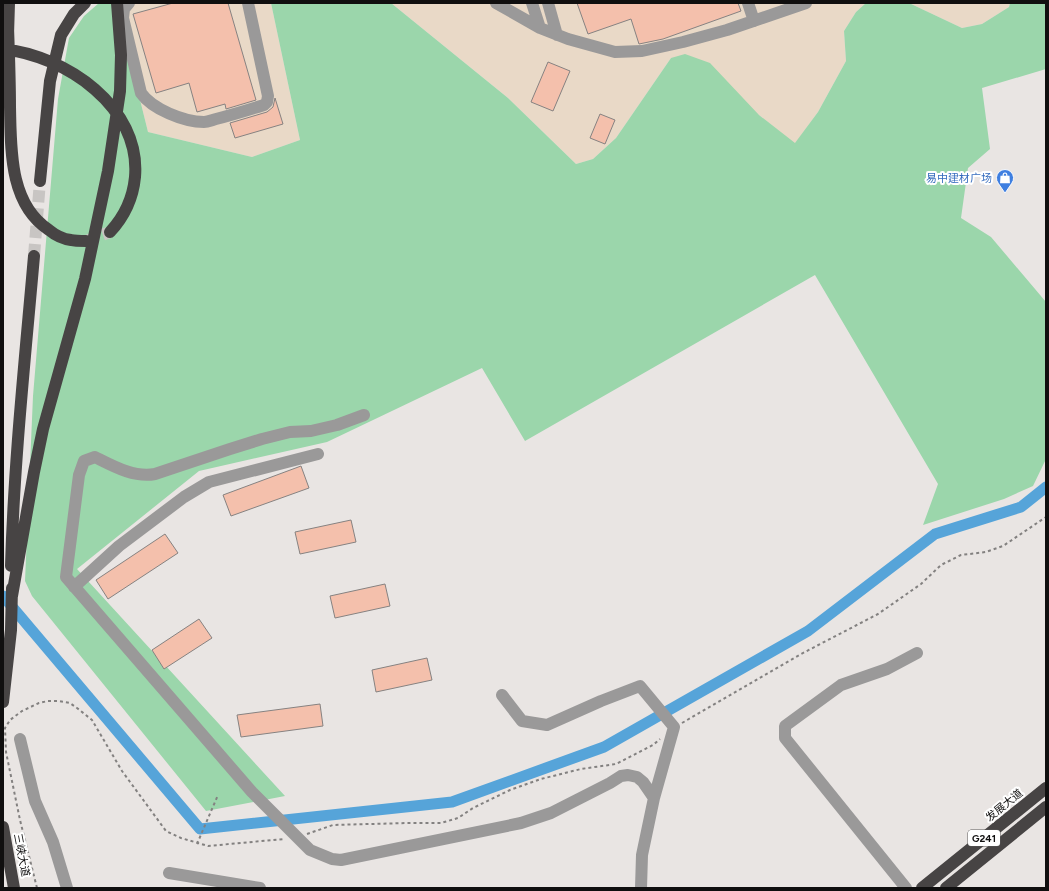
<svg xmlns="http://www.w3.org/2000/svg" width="1049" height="891" viewBox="0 0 1049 891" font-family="Figtree,'Noto Sans SC',sans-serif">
<rect width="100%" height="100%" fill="#e9e5e3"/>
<path fill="#e9d9c7" d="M116 3H271L300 140 252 157 148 132Z
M391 3H866L856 12 844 31 846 61 818 112 795 144 759 115 671 58 616 138 593 159 576 164 508 98Z
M909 3H1010L1009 7 982 24 962 28Z"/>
<path fill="#9bd6ab" d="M99 3H116L148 132 252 157 300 140 271 3H391L508 98 576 164 593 159 616 138 671 58 685 54 710 63 759 115 795 143 818 112 846 61 844 31 856 12 866 3H909L962 28 982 24 1009 7 1010 3H1046V69L982 88 990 149 968 168 961 218 991 237 1046 302V459L1033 486 1004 499 923 525 938 484 815 275 525 441 482 368 327 442 199 471 77 569 285 796 206 811 32 596 25 581 33 396 58 99 69 38 84 16Z"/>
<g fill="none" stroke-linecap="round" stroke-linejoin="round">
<path stroke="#56a4d9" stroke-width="11" d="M3 596 200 829 452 802 604 747 808 631 935 534 1021 507 1046 487"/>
</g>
<path fill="#f4c0ac" stroke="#868281" d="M173 3H228L256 100 226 109 225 104 197 112 189 83 156 93 133 14Z
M577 3H738L741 11 663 39 639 44 631 19 588 34Z
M548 62 570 71 553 111 531 102Z
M275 98 283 124 235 138 230 123 267 112 273 107Z
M600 114 615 120 605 144 590 138Z
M301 466 309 488 231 516 223 495Z
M351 520 356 542 300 554 295 532Z
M165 534 178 553 108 599 96 580Z
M385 584 390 606 335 618 330 596Z
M199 619 212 638 164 669 152 650Z
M427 658 432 680 376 692 372 670Z
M320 704 323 726 241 737 237 715Z"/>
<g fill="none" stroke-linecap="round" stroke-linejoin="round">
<path stroke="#c8c5c3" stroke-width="12" stroke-dasharray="12 6" stroke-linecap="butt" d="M86 241 110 232
M34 256 40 181"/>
<path stroke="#838180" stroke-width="2" stroke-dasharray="3 3" stroke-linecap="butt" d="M682 723 801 654 878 614 921 584 941 565 961 555 986 552 1003 546 1046 517
M307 834 333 825 407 823H441L458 818 473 808 510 790 541 779 581 769 616 764 653 745 660 739
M197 844 218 795
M37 888 20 820 6 752 5 728 10 720 22 711 39 703 48 701H59L70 703 77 708 92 720 122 771 166 831 181 838 208 846 284 839"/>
<path stroke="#9a9999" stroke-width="12" d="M129 3 124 9 123 18 141 93C152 109 184 122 204 122 208 122 212 120 216 119 232 115 248 110 264 105L267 102 268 96 248 3
M496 3 540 28 568 39 615 52 642 51 683 42 727 30 806 3
M532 3 540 28
M548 3 557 35
M748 3 754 21
M364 415 337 425 311 431 290 432 262 439 230 449 155 474C134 478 113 466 95 457L84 461 79 475 66 577 252 792 310 850 332 859 341 860 521 823 551 813 610 783 621 776 628 775 637 777 643 782 654 798
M74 587 119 546 184 497 209 482 318 454
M502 695 522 721 547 725 601 701 640 686 674 727 654 798 642 855 641 888
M20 739 35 801 53 842 67 888
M169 873 260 888
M906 888 785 738V726L841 685 887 669 917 653"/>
<path stroke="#474444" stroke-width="12" d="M8 27C9 54 10 81 10 107 11 149 9 204 49 230 55 235 63 239 71 240 75 241 81 241 86 241
M8 35 9 3
M3 49C66 56 141 107 135 177 133 198 124 217 110 232
M40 181 50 81 61 35 74 14 85 3
M11 566C14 462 25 359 34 256
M12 596 34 472 43 429 85 279 108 171 120 91 121 55 117 3
M3 702 11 630 12 588
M3 827 14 888
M922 888 1046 788
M946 888 1046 807"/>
</g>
<defs>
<symbol id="shop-pin" viewBox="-11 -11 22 30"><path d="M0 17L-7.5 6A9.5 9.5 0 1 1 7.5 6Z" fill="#3f7fe0" stroke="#fff"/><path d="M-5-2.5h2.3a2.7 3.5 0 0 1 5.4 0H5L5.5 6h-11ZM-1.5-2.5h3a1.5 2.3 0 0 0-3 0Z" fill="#fff"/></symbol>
</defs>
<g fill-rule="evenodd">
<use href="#shop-pin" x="995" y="168" width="20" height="27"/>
</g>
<g text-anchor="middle" stroke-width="4" stroke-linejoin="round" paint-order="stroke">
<rect fill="#fff" stroke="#585757" stroke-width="1" x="968" y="830" width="32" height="16" rx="3"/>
<g font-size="10" font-weight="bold" fill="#100f0f">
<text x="984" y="842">G241</text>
</g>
<g font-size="11" fill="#366cbe" stroke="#fff" text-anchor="end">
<text x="992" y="182">易中建材广场</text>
</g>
<g font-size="11" fill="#100f0f" stroke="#fff">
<text transform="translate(1004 805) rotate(-39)" y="4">发展大道</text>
<text transform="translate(22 855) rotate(79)" y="4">三峡大道</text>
</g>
</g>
<rect width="1049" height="891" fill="none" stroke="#100f0f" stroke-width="8"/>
</svg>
